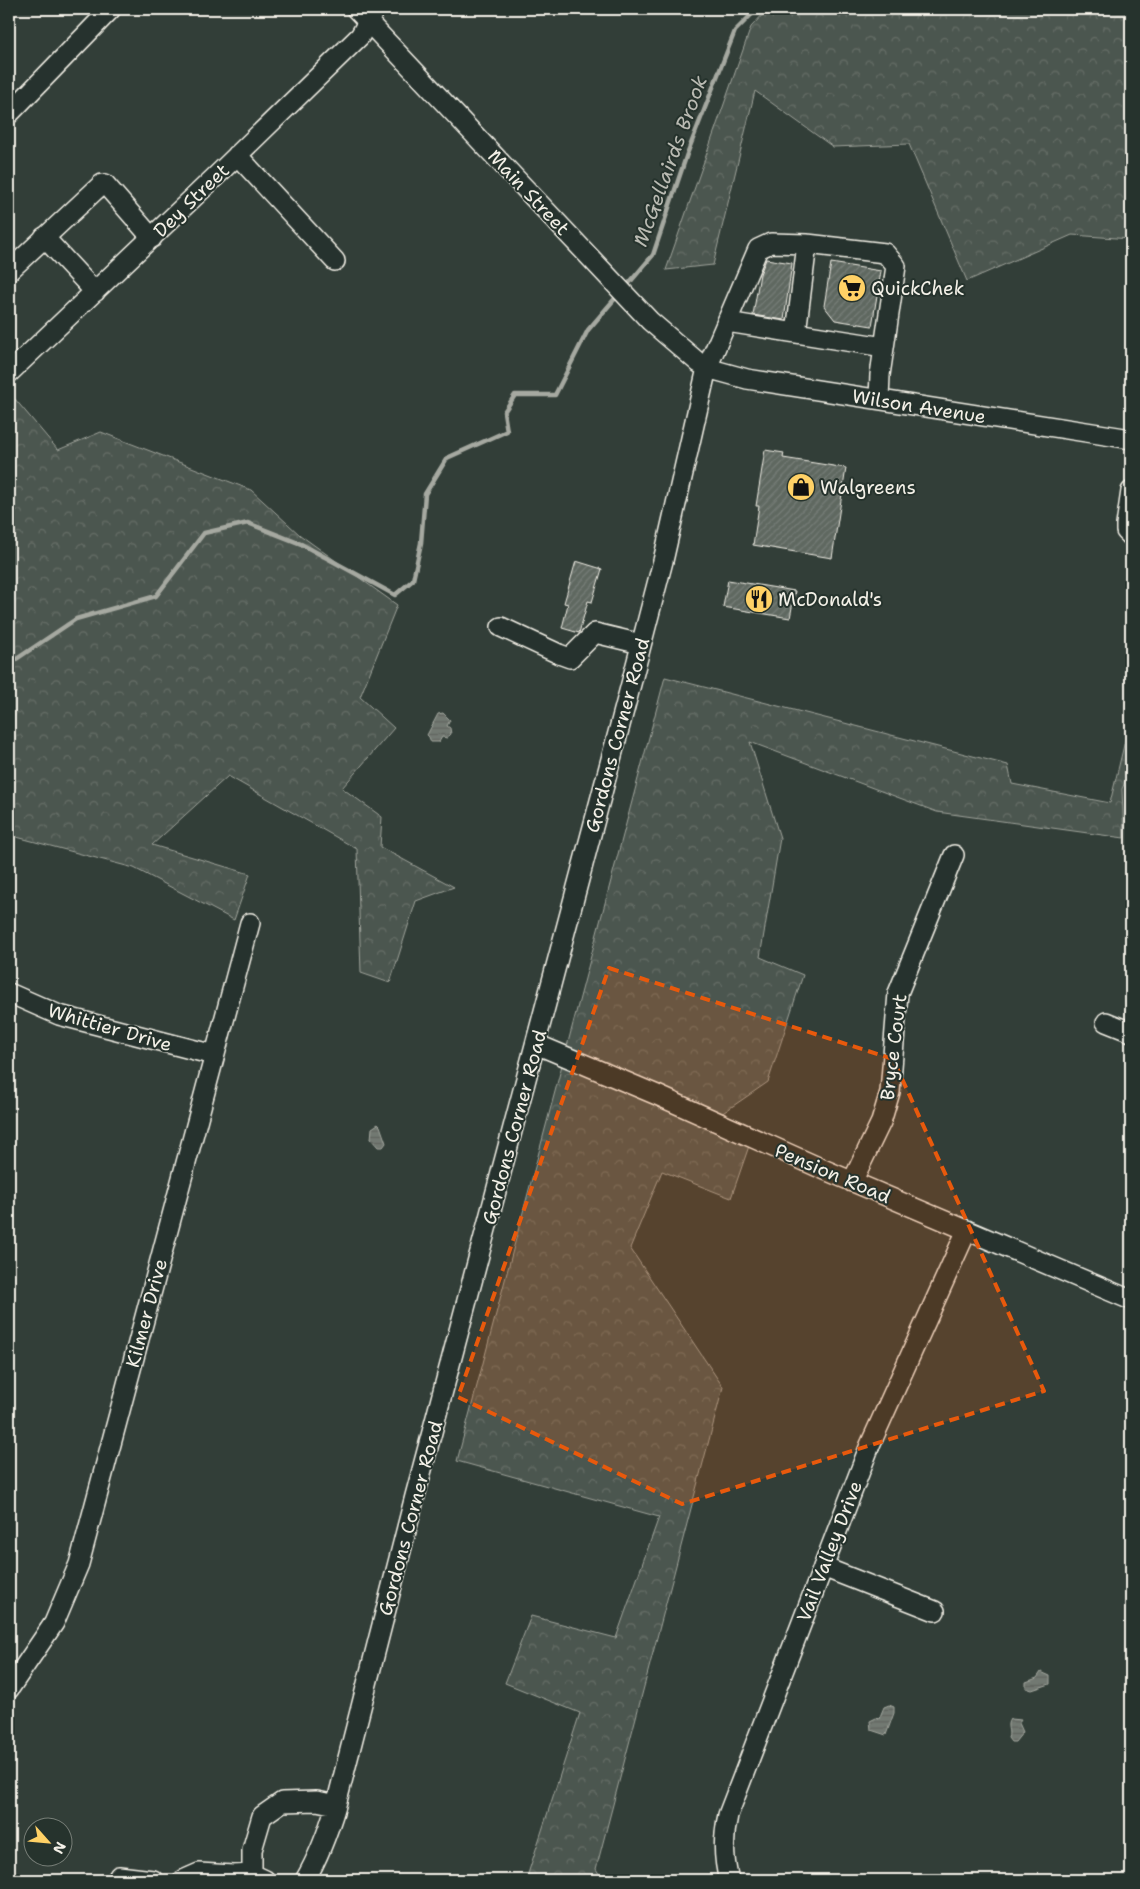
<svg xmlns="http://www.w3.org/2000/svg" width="1140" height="1889" viewBox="0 0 1140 1889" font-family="'Shantell Sans',sans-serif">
<defs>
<pattern id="forest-crowns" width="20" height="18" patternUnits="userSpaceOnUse" patternTransform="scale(1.25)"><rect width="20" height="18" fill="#4c564f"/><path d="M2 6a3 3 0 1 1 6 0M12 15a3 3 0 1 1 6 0" fill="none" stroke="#666f68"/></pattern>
<pattern id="water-rules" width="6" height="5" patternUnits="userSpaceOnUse" patternTransform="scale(1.25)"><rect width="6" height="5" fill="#727972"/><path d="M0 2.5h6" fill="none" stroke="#60635e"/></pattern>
<pattern id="building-hatch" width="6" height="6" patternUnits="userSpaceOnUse" patternTransform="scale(1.25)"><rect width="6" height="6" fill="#5f6861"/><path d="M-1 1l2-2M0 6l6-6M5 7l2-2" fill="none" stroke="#777e78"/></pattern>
</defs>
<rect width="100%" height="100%" fill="#323e38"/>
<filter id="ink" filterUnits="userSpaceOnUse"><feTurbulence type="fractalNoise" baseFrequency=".02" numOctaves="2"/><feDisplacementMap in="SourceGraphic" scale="10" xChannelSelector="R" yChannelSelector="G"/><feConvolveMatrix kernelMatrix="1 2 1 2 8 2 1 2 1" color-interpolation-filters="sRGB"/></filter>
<g filter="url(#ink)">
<path fill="url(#forest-crowns)" stroke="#a0a49c" d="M768 9H1131V239L1072 235 967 281 909 144 833 147 755 91 713 265 666 270 751 27Z
M9 392 58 450 101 432 251 490 300 535 397 605 360 697 394 728 342 788 382 817 380 847 454 887 416 901 390 983 361 973 357 849 228 776 152 845 250 874 234 920 134 868 9 835Z
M665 677 1008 765 1012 784 1110 803 1131 716V767L1122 789 1124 838 937 812 750 742 780 838 760 957 803 975 768 1082 711 1121 749 1146 731 1198 662 1171 630 1248 723 1387 596 1869 603 1880H526L580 1713 505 1683 531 1616 616 1638 659 1517 457 1461Z"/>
<path fill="url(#water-rules)" stroke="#a6a9a1" d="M443 713 450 720 447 726 450 728 451 734 447 738 442 737 439 742H431L429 737 427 735 438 714Z
M378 1124 380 1126 386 1143 383 1147H378L371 1139 372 1128Z
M1041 1672 1050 1676V1684L1032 1690 1026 1688V1682L1037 1678Z
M889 1705 894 1707V1713L886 1735 871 1730 870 1721 876 1718 879 1719 884 1707Z
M1010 1719 1021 1720 1019 1723 1023 1732 1015 1742H1011L1008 1738C1011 1731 1005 1726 1010 1719Z"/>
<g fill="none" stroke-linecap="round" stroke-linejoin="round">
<path stroke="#a6a9a1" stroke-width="4.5" d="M625 288 653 255 687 154 735 31 757 9
M9 664 76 619 156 596 204 533 248 523 301 544 395 595 413 580 421 543 425 494 447 458 507 431 504 412 515 395H555L588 330 618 295"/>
</g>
<path fill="url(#building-hatch)" stroke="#f4f1e8" d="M766 259 792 263 784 320 753 315 760 274Z
M831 263 881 271 872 326 835 320 824 306Z
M765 450 784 453 783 458 846 468 832 558 753 545 759 506H756Z
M576 561 602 569 592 602 588 601 579 633 562 628 568 604 564 603Z
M728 580 795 591 790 618 723 607Z"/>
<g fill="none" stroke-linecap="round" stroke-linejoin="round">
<defs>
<path id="minor" d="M356 9 650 321 699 363 707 368 747 379 1131 439
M9 114 111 9
M237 155 335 261
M44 237 95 292
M9 271 102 184H105L152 238
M727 322 884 347
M796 333 807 244
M9 373 215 177 360 36 375 9
M1131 491 1126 525V531L1131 536
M501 627 559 654 570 658 595 633 641 644
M9 993 59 1015 214 1055
M1106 1022 1131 1032
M536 1044 657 1095 818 1167 1131 1300
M852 1182 881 1122 890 1092 898 993 954 855
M823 1567 935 1611
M9 1689 54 1623 79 1564 250 923
M117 1880 119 1876 153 1880
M183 1880 199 1873 233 1875 252 1874 265 1880
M248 1880 252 1874V1850L262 1816 282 1802 317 1801 336 1805
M305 1880C319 1856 328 1832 336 1805L415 1496 631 684 663 561 707 368 758 249 771 243 807 244 885 253 896 266 880 375 879 399
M729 1880C723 1858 723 1837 728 1815L870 1445 967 1230"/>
</defs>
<use href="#minor" stroke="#f4f1e8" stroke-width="22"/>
<use href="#minor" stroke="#26332d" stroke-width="19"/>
</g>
</g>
<path fill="#e8590c" fill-opacity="0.2" stroke="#e8590c" stroke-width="4" stroke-dasharray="10 6" stroke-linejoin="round" d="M609 968 893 1059 1044 1391 682 1504 458 1397Z"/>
<defs>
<symbol id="supermarket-disc" viewBox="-11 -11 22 22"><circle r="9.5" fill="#ffd166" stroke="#26332d"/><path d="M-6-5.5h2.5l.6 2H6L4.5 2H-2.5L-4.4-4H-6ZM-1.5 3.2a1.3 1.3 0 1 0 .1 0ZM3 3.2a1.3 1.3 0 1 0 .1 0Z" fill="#111"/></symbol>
<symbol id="shop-disc" viewBox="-11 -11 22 22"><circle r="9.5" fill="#ffd166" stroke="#26332d"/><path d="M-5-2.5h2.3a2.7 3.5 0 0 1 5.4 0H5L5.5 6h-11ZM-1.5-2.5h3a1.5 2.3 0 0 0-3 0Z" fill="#111"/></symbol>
<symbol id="restaurant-disc" viewBox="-11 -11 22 22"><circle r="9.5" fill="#ffd166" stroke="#26332d"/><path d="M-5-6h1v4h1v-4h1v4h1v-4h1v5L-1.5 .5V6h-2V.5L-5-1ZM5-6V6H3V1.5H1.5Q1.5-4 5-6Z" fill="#111"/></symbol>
</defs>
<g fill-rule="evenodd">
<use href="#supermarket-disc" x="836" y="272" width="32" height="32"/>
<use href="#shop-disc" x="785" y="471" width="32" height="32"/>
<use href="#restaurant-disc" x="743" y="583" width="32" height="32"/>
</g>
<g text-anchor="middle" stroke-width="4" stroke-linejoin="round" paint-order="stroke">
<g font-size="19" fill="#f4f1e8" stroke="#26332d">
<text transform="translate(529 192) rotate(47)" y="7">Main Street</text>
<text transform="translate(191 200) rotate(-44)" y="7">Dey Street</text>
<text transform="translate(919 406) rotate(9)" y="7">Wilson Avenue</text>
<text transform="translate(617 735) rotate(-75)" y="7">Gordons Corner Road</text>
<text transform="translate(110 1027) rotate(16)" y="7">Whittier Drive</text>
<text transform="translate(893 1047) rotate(-83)" y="7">Bryce Court</text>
<text transform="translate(514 1127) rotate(-75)" y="7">Gordons Corner Road</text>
<text transform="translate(833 1173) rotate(23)" y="7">Pension Road</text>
<text transform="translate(146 1313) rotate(-75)" y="7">Kilmer Drive</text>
<text transform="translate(410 1518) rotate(-75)" y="7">Gordons Corner Road</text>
<text transform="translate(829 1551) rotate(-69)" y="7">Vail Valley Drive</text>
</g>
<g font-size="19" fill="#f4f1e8" stroke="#26332d" text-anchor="start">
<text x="871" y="295">QuickChek</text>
<text x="820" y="494">Walgreens</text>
<text x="778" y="606">McDonald's</text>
</g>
<g font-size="20" font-style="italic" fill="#babbb3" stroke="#26332d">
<text transform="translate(670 161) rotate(-70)" y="7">McGellairds Brook</text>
</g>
</g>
<rect width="1140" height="1889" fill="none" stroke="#26332d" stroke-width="30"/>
<rect x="15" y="15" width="1110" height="1859" fill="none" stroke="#f4f1e8" stroke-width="2" filter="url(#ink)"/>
<g transform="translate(48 1842) rotate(117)"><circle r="24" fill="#26332d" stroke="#787f78"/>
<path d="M0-4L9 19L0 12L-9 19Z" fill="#ffd166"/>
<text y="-8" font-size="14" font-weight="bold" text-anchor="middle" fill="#f4f1e8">N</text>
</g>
</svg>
